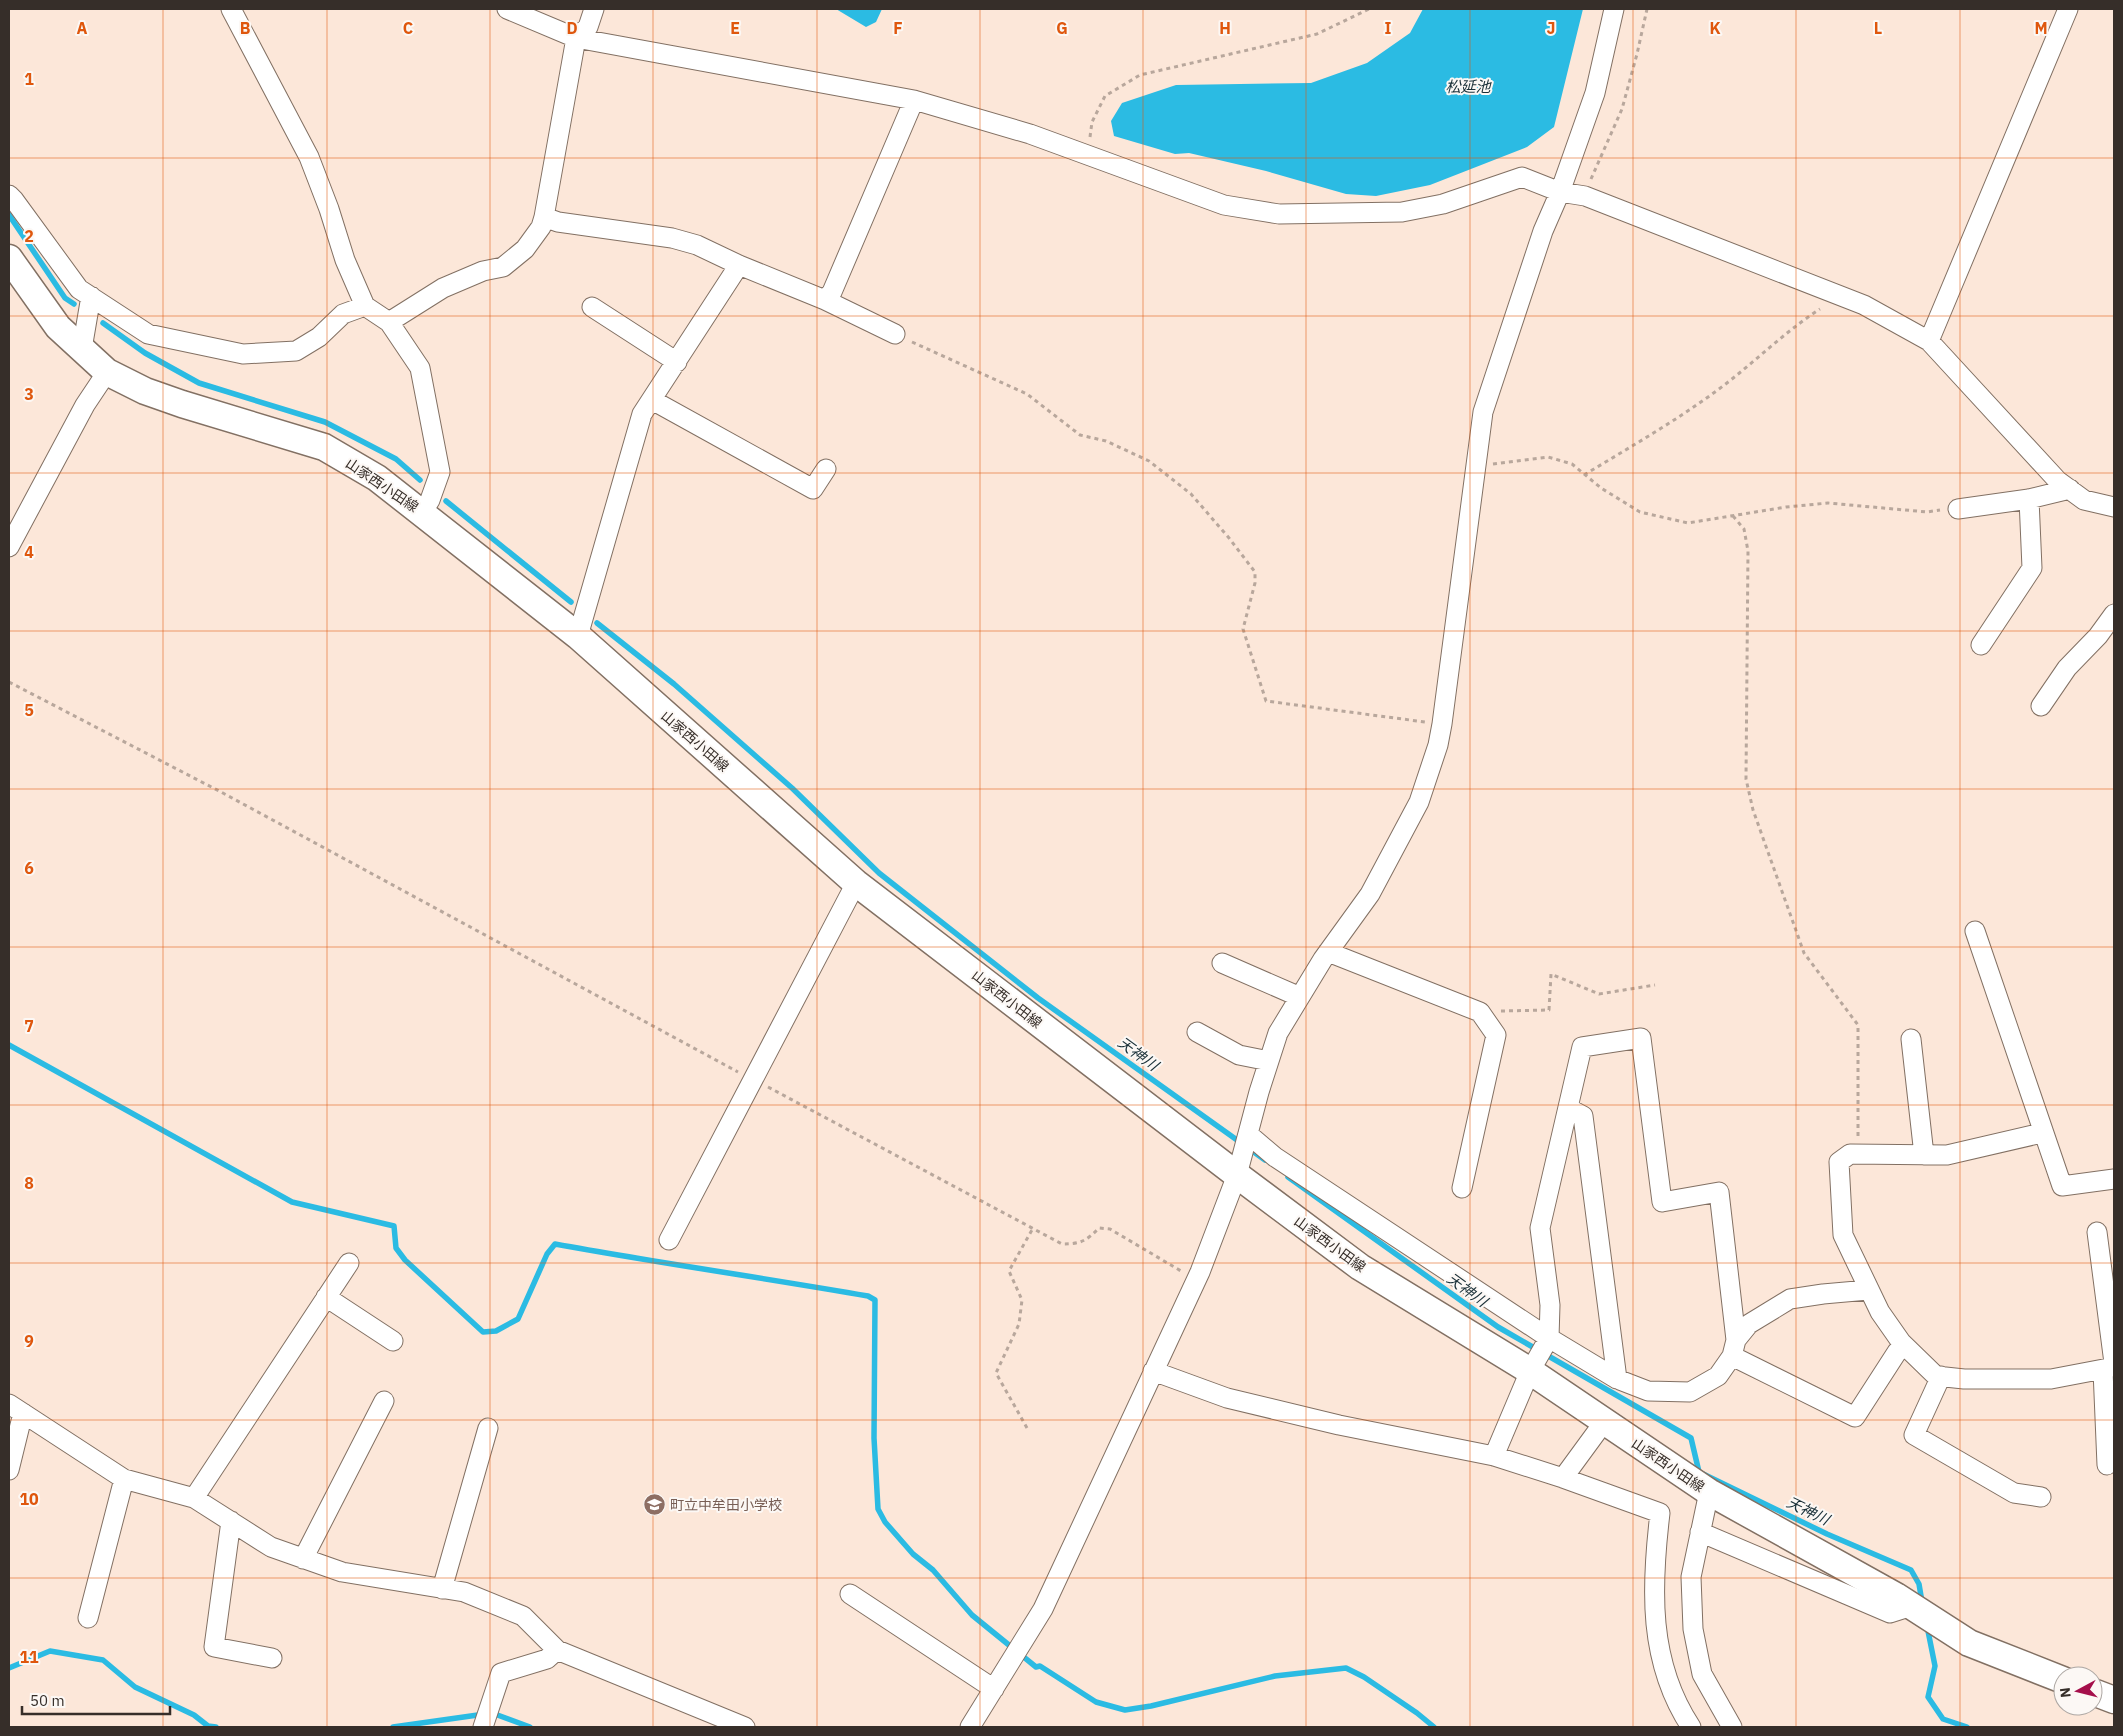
<svg xmlns="http://www.w3.org/2000/svg" width="2123" height="1736" viewBox="0 0 2123 1736" font-family="'IBM Plex Sans','Noto Sans JP',sans-serif">
<rect width="100%" height="100%" fill="#fce7d9"/>
<path fill="#2bbbe3" d="M836 9H882L876 22 866 27Z
M1423 9H1583L1554 127 1527 147 1430 185 1376 196 1346 194 1266 171 1189 153 1175 154 1114 136 1111 121 1122 103 1176 85 1311 83 1367 63 1410 33Z"/>
<g fill="none" stroke-linecap="round" stroke-linejoin="round">
<path stroke="#2bbbe3" stroke-width="5.5" d="M9 215 65 298 74 304
M103 323 145 353 199 383 325 422 396 459 420 480
M446 501 571 602
M597 623 674 684 792 788 879 873 1038 998 1265 1160
M9 1045 292 1202 394 1226 396 1248 405 1260 483 1332 496 1331 518 1319 547 1254 555 1244C659 1263 764 1278 868 1296L875 1300 874 1438 878 1509 885 1522 913 1554 933 1570 972 1615 1036 1667 1040 1666 1096 1702 1125 1710 1151 1706 1275 1676 1346 1668 1364 1677 1417 1713 1434 1727
M1288 1177 1498 1327 1691 1438 1699 1472 1827 1534 1911 1570 1919 1584 1922 1602
M1927 1626 1935 1666 1928 1697 1943 1719 1967 1727
M9 1668 50 1651 103 1660 135 1687 194 1715 208 1726 216 1727
M393 1727 492 1713 530 1727"/>
<defs>
<path id="street" d="M231 9 309 157 329 209 345 260 365 306 389 322 420 368 440 472 430 500 422 513
M507 9 576 38 914 100 1030 134 1224 205 1279 214 1402 212 1443 204 1522 177 1560 192 1585 196 1864 305 1929 341 2058 481 2084 500 2114 507
M9 195 14 200 79 289 148 334 243 354 296 351 319 337 343 314 365 306
M544 217 558 222 672 238 697 245 739 265 825 300 832 292 914 100
M825 300 895 334
M592 307 677 362
M389 322 443 288 483 271 503 267 525 249 541 227 544 217 576 38 588 27 594 9
M1929 341 2068 9
M82 349 91 296
M652 400 813 489 826 469
M1958 509 2029 499 2070 489
M9 547 85 405 107 372
M578 636 642 414 739 265
M1981 645 2032 568 2029 499
M2041 706 2067 668 2098 636 2114 614
M1975 931 2062 1186 2114 1179
M1328 952 1480 1012 1496 1035 1462 1188
M1222 963 1300 997
M1197 1032 1239 1055 1269 1061
M1911 1039 1924 1155
M1568 1108 1583 1116 1617 1379
M2042 1133 1947 1155 1850 1154 1839 1162 1843 1235 1880 1312 1901 1342 1936 1376 1964 1379H2051L2114 1367
M1248 1134 1275 1157 1549 1338
M2097 1232 2114 1363
M669 1240 856 883
M326 1297 393 1341
M1549 1338 1550 1305 1540 1228 1582 1047 1641 1038 1662 1202 1719 1192 1736 1340
M1732 1356 1855 1417 1897 1352 1904 1345
M2103 1370 2107 1465
M1153 1371 1227 1398 1339 1425 1494 1456 1563 1478 1604 1422
M1941 1376 1914 1435 2014 1493 2041 1497
M9 1404 124 1479 194 1498 271 1547 342 1572 464 1592 523 1616 557 1650 745 1727
M1494 1456 1530 1371 1549 1338 1617 1379 1648 1391 1690 1392 1718 1376 1732 1356 1736 1340 1749 1324 1790 1299 1823 1294 1868 1290
M9 1470 23 1413
M1563 1478 1660 1513C1651 1588 1648 1662 1691 1727
M1709 1492 1691 1577 1693 1629 1702 1674 1732 1727
M194 1498 349 1263
M231 1521 214 1647 272 1658
M1700 1532 1890 1613 1912 1606
M303 1559 384 1401
M442 1589 488 1428
M850 1594 994 1689
M88 1618 124 1479
M483 1727 501 1673 547 1659 557 1650
M970 1727 1043 1609 1200 1272 1237 1175 1259 1092 1278 1033 1323 959 1370 894 1419 802 1438 745 1442 724 1483 412 1543 231 1560 192 1595 93 1614 9"/>
<path id="secondary" d="M9 258 58 327 107 372 145 391 182 404 324 447 377 478 578 636 856 883 1237 1175 1360 1267 1530 1371 1709 1492 1896 1596 1969 1643 2063 1680
M2093 1692 2114 1700"/>
</defs>
<use href="#street" stroke="#827063" stroke-width="21"/>
<use href="#secondary" stroke="#827063" stroke-width="29"/>
<path stroke="#b8a79c" stroke-width="3" stroke-dasharray="4 4" stroke-linecap="butt" d="M1090 137 1092 122 1105 96 1140 75 1317 34 1369 9
M1591 179 1622 109 1637 54 1647 9
M912 342 1027 394 1080 435 1106 441 1149 461 1191 494 1229 538 1255 572V583L1243 629 1266 701 1425 722
M1493 464 1548 457 1572 464 1601 488 1640 512 1688 523 1786 507 1828 503 1927 512 1940 510
M1584 475C1630 447 1676 421 1719 389 1754 363 1783 333 1820 309
M1733 516 1744 529 1748 551 1746 779 1753 810 1804 953 1858 1025V1136
M9 682 221 792 738 1072
M1501 1011 1549 1010 1551 974 1599 994 1655 985
M768 1087 1062 1244C1081 1244 1086 1241 1099 1228L1110 1229 1181 1271
M1027 1428 996 1373 1019 1324 1022 1300 1009 1271 1033 1228"/>
<use href="#street" stroke="#fff" stroke-width="19"/>
<use href="#secondary" stroke="#fff" stroke-width="26"/>
</g>
<path fill="none" stroke="#df570d" stroke-width="1" stroke-opacity="0.55" d="M163 9V1727M327 9V1727M490 9V1727M653 9V1727M817 9V1727M980 9V1727M1143 9V1727M1306 9V1727M1470 9V1727M1633 9V1727M1796 9V1727M1960 9V1727M9 158H2114M9 316H2114M9 473H2114M9 631H2114M9 789H2114M9 947H2114M9 1105H2114M9 1263H2114M9 1420H2114M9 1578H2114"/>
<defs>
<symbol id="school-disc" viewBox="-11 -11 22 22"><circle r="9.5" fill="#8d6e63" stroke="#fcf8f5"/><path d="M0-5L7-2L0 1L-7-2ZM-4 1L0 2.5L4 1V4Q0 6-4 4Z" fill="#fff"/></symbol>
</defs>
<g fill-rule="evenodd">
<use href="#school-disc" x="642" y="1492" width="25" height="25"/>
</g>
<g text-anchor="middle" stroke-width="4" stroke-linejoin="round" paint-order="stroke">
<g font-size="14" fill="#362e29" stroke="#fcf8f5">
<text transform="translate(382 485) rotate(34)" y="5">山家西小田線</text>
<text transform="translate(695 741) rotate(41)" y="5">山家西小田線</text>
<text transform="translate(1007 999) rotate(38)" y="5">山家西小田線</text>
<text transform="translate(1330 1244) rotate(36)" y="5">山家西小田線</text>
<text transform="translate(1668 1465) rotate(34)" y="5">山家西小田線</text>
</g>
<g font-size="14" fill="#785e54" stroke="#fcf8f5" text-anchor="start">
<text x="670" y="1510">町立中牟田小学校</text>
</g>
<g font-size="15" font-style="italic" fill="#192f37" stroke="#fcf8f5">
<text x="1468" y="92">松延池</text>
<text transform="translate(1138 1054) rotate(36)" y="5">天神川</text>
<text transform="translate(1467 1290) rotate(36)" y="5">天神川</text>
<text transform="translate(1808 1511) rotate(26)" y="5">天神川</text>
</g>
</g>
<g font-size="16" text-anchor="middle" font-weight="bold" fill="#df570d" stroke="#fcf8f5" stroke-width="4" stroke-linejoin="round" paint-order="stroke">
<text x="82" y="34">A</text>
<text x="245" y="34">B</text>
<text x="408" y="34">C</text>
<text x="572" y="34">D</text>
<text x="735" y="34">E</text>
<text x="898" y="34">F</text>
<text x="1062" y="34">G</text>
<text x="1225" y="34">H</text>
<text x="1388" y="34">I</text>
<text x="1551" y="34">J</text>
<text x="1715" y="34">K</text>
<text x="1878" y="34">L</text>
<text x="2041" y="34">M</text>
<text x="29" y="85">1</text>
<text x="29" y="242">2</text>
<text x="29" y="400">3</text>
<text x="29" y="558">4</text>
<text x="29" y="716">5</text>
<text x="29" y="874">6</text>
<text x="29" y="1032">7</text>
<text x="29" y="1189">8</text>
<text x="29" y="1347">9</text>
<text x="29" y="1505">10</text>
<text x="29" y="1663">11</text>
</g>
<rect width="2123" height="1736" fill="none" stroke="#362e29" stroke-width="20"/>
<g transform="translate(2078 1691) rotate(263)"><circle r="24" fill="#fcf8f5" stroke="#ada7a3"/>
<path d="M0-4L9 19L0 12L-9 19Z" fill="#a50f4b"/>
<text y="-8" font-size="14" font-weight="bold" text-anchor="middle" fill="#362e29">N</text>
</g>
<path d="M22 1706v8h148v-8" fill="none" stroke="#362e29" stroke-width="2.5"/>
<text x="30" y="1706" font-size="15" fill="#362e29" stroke="#fcf8f5" stroke-width="4" paint-order="stroke">50 m</text>
</svg>
